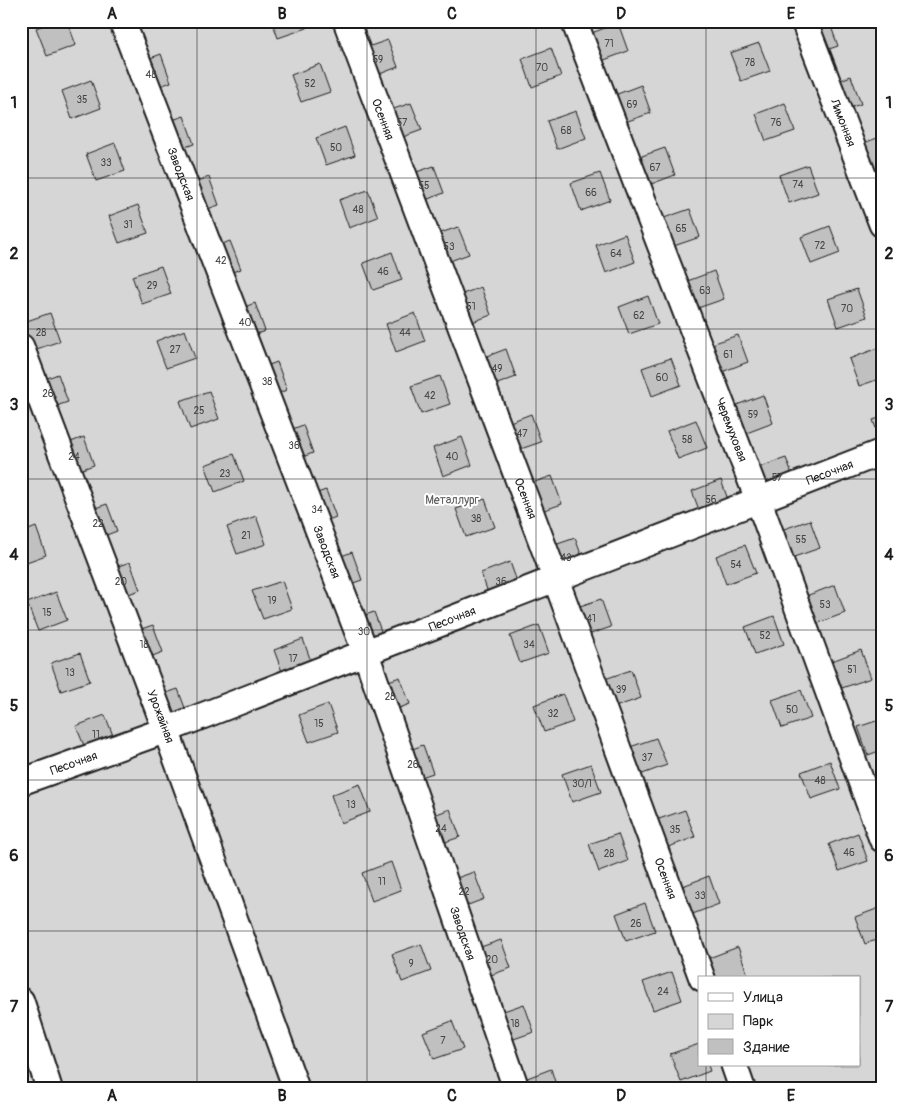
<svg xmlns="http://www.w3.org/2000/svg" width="903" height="1109" viewBox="0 0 903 1109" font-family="Pangolin,sans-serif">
<rect width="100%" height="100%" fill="#f6f6f6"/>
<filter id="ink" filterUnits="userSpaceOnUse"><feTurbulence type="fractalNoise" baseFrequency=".02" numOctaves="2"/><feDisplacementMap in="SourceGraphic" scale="10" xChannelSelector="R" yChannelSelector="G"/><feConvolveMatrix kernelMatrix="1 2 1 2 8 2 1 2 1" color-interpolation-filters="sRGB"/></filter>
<g filter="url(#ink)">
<path fill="#d6d6d6" stroke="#797979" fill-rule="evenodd" d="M21 21H882V1088H21ZM699 978H859V1065H699Z"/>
<path fill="#c0c0c0" stroke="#1c1c1c" d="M55 21H67L76 45 47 56 36 28Z
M272 21H305L307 28 278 38Z
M509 21H522L511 25Z
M818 21H829L838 46 809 56 799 28Z
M618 23 628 51 599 62 589 34Z
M388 40 398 67 369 78 359 50Z
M759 43 770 71 741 81 730 53Z
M551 48 561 76 532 87 522 59Z
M161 54 171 82 142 93 132 65Z
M320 64 330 92 301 102 291 75Z
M851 76 861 104 832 114 822 87Z
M91 80 101 108 72 119 62 91Z
M641 85 651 113 622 123 612 96Z
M411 103 422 130 392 141 382 113Z
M785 103 795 131 766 141 756 114Z
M576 111 586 138 557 149 547 121Z
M184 116 194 144 165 154 155 126Z
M345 127 355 155 326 165 316 138Z
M877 138 882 152V168L858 176 848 149Z
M115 143 125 171 96 181 86 154Z
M665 148 675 175 646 186 636 158Z
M808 165 818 193 789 203 779 175Z
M434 166 444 193 415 204 405 176Z
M600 173 610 200 581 211 571 183Z
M209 177 219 205 190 215 180 188Z
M368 190 378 217 349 228 339 200Z
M138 205 148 233 119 243 109 216Z
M690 209 700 237 671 247 661 219Z
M830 226 840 253 811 264 801 237Z
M458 227 469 254 439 265 429 237Z
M625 234 635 262 606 273 596 245Z
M230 241 241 269 212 279 202 252Z
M392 252 402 280 373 290 363 263Z
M161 266 171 294 142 304 132 276Z
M714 271 724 299 695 309 685 282Z
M481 287 491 315 462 326 452 298Z
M857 289 867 317 838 327 828 299Z
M648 296 658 324 629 334 619 307Z
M255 303 265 331 236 341 226 314Z
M50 313 60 341 31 351 21 323Z
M415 313 425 341 396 352 386 324Z
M185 330 195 358 166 368 156 341Z
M738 335 748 362 719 373 709 345Z
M878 348 882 359V378L859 386 849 359Z
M506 349 516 377 487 388 477 360Z
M671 358 681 385 652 396 642 368Z
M277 362 287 390 258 400 248 373Z
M58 374 68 402 39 412 29 385Z
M440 376 450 404 421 414 411 386Z
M209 391 219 419 190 429 180 401Z
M763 395 773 423 744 434 734 406Z
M531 414 541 442 512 452 502 425Z
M882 417V445L873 420Z
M696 420 707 448 678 459 667 431Z
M303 425 313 453 284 464 274 436Z
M84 437 94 465 65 475 55 448Z
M462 437 472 465 443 476 433 448Z
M234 454 244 481 215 492 205 465Z
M786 458 796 485 767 496 757 468Z
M552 476 562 504 533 514 523 486Z
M721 480 731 508 702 518 692 491Z
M326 490 336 517 307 528 297 500Z
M485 499 495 527 466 537 456 509Z
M107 504 117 531 88 542 78 514Z
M256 516 266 544 237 554 227 527Z
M810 520 820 548 791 558 781 530Z
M36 527 46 555 21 564V533Z
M575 538 585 565 556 576 546 548Z
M745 545 756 573 726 584 716 556Z
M352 552 362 580 333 590 323 563Z
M130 562 140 590 111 600 101 572Z
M510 562 520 590 491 601 481 573Z
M282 581 292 609 263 619 252 591Z
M835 585 845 613 816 624 806 596Z
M56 592 67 620 38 631 27 603Z
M601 599 611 627 582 637 571 609Z
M374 612 384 639 355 650 345 622Z
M774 616 784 644 755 654 745 627Z
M153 625 163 652 134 663 124 635Z
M539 625 549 653 520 663 510 636Z
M303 639 313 667 284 677 274 650Z
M861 650 871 678 842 688 832 661Z
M80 653 90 681 61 691 51 663Z
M631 670 641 698 612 708 602 680Z
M400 677 410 704 381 715 371 687Z
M178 689 188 716 159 727 149 699Z
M801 690 811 718 782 728 772 700Z
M563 694 573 722 544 732 534 705Z
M328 704 338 732 309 742 299 715Z
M105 715 116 743 87 753 76 726Z
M882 719V750L868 755 858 727Z
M656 738 667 765 637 776 627 748Z
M423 745 433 773 404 783 394 756Z
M830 761 840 789 811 799 801 772Z
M591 764 601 792 572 802 562 774Z
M360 784 370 812 341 823 331 795Z
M450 809 460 837 431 847 421 820Z
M685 810 695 837 666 848 656 820Z
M858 833 868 861 839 871 829 844Z
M618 834 628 861 599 872 589 844Z
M391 862 401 890 372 901 362 873Z
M474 872 484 899 455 910 445 882Z
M709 876 719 904 690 915 680 887Z
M645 903 655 931 626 941 616 914Z
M882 907V938L865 944 855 917Z
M501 940 511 968 482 978 472 950Z
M421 944 431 971 402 982 392 954Z
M738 947 748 975 740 978H716L709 958Z
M672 972 682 1000 653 1010 643 982Z
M524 1004 534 1032 505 1042 495 1014Z
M452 1021 463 1049 434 1059 423 1032Z
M699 1044V1065H708L710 1071 681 1082 670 1054Z
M551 1069 557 1088H525L522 1080Z"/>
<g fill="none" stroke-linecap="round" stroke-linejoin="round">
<defs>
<g id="street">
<path id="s1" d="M122 21 365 651 516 1088"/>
<path id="s2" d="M346 21 555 577 702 978"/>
<path id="s3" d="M574 21 758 499 882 839"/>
<path id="s4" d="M804 21 882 224"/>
<path id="s5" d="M21 347 166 730 296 1088"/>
<path id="s6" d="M21 782 166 730 882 452"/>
<path d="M21 1001 49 1088"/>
<path d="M734 1065 742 1088"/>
</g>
</defs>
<use href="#street" stroke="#1c1c1c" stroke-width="29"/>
<use href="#street" stroke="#fff" stroke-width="25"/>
</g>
</g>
<path fill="none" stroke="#1c1c1c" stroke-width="1" stroke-opacity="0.55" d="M197 21V1088M367 21V1088M536 21V1088M706 21V978M21 178H882M21 329H882M21 479H882M21 630H882M21 780H882M21 931H882M706 1065V1088"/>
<g text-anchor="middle" stroke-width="4" stroke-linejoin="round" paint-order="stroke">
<g font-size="10" fill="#454545">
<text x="609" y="47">71</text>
<text x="378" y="63">59</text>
<text x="750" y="66">78</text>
<text x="542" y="71">70</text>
<text x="151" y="78">48</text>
<text x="310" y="87">52</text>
<text x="82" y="103">35</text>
<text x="632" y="108">69</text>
<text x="402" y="126">57</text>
<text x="776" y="126">76</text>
<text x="566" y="134">68</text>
<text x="336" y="151">50</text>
<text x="106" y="166">33</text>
<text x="655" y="171">67</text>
<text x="798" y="188">74</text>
<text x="424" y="189">55</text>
<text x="591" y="196">66</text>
<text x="358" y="213">48</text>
<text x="128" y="228">31</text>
<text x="681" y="232">65</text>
<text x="820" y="249">72</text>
<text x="449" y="250">53</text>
<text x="616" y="257">64</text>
<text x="221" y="264">42</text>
<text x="383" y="275">46</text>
<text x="152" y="289">29</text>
<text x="705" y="294">63</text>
<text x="471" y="310">51</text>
<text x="847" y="312">70</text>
<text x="639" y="319">62</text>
<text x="245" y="326">40</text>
<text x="41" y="336">28</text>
<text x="405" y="336">44</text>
<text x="175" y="353">27</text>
<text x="728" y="358">61</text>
<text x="497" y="372">49</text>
<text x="662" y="381">60</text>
<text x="267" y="385">38</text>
<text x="48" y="397">26</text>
<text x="430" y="399">42</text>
<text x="199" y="414">25</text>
<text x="753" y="418">59</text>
<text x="522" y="437">47</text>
<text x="687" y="443">58</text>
<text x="294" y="449">36</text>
<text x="74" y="460">24</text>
<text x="452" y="460">40</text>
<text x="225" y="477">23</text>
<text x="777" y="481">57</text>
<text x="711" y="503">56</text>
<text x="317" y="513">34</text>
<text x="476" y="522">38</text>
<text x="98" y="527">22</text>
<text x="246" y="539">21</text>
<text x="801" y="543">55</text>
<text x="566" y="561">43</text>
<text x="736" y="568">54</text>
<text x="121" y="585">20</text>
<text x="501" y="585">36</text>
<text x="272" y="604">19</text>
<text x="825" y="608">53</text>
<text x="47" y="616">15</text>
<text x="591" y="622">41</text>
<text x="364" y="635">30</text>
<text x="765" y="639">52</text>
<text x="144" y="648">18</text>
<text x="529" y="648">34</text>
<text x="293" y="662">17</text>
<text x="852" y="673">51</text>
<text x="70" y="676">13</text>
<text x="621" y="693">39</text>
<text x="390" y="700">28</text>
<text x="792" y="713">50</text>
<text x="553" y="717">32</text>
<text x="319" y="727">15</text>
<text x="96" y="738">11</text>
<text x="647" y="761">37</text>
<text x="413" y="768">26</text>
<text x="820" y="784">48</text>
<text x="582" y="787">30/1</text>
<text x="351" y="808">13</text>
<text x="441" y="832">24</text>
<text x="675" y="833">35</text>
<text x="849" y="856">46</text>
<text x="609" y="857">28</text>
<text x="382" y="885">11</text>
<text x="464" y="895">22</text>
<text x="700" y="899">33</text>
<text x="636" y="927">26</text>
<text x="492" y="963">20</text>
<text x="411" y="967">9</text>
<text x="663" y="995">24</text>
<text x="515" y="1027">18</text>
<text x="443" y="1044">7</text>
</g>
<g font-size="12" fill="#1c1c1c" stroke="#fff">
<text dy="4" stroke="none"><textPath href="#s2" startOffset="105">Осенняя</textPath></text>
<text dy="4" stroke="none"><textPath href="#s4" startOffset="109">Лимонная</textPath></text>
<text dy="4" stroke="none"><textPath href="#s1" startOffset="164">Заводская</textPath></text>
<text dy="4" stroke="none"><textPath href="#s3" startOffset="438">Черемуховая</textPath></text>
<text dy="4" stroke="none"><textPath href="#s6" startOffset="866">Песочная</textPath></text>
<text dy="4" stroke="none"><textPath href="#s2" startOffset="510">Осенняя</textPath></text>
<text dy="4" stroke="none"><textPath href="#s1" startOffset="569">Заводская</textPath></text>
<text dy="4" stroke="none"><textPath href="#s6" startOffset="461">Песочная</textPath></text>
<text dy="4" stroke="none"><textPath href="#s5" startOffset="395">Урожайная</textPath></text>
<text dy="4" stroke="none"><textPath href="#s6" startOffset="56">Песочная</textPath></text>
<text dy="4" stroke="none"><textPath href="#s2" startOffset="915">Осенняя</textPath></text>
<text dy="4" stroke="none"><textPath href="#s1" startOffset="974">Заводская</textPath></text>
</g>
<g font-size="12" fill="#5d5d5d" stroke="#fff">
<text x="452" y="504">Металлург</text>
</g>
</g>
<rect width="903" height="1109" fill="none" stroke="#fff" stroke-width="55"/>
<rect x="698" y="976" width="162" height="90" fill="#ffffff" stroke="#a4a4a4"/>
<rect x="708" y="993" width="25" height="8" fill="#ffffff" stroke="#a4a4a4"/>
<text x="743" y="1002" font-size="15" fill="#1c1c1c">Улица</text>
<rect x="708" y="1014" width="25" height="15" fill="#d6d6d6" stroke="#a4a4a4"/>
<text x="743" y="1026" font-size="15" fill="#1c1c1c">Парк</text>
<rect x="708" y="1039" width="25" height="15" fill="#c0c0c0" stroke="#a4a4a4"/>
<text x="743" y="1052" font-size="15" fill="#1c1c1c">Здание</text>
<rect x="28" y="28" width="848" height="1054" fill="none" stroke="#1c1c1c" stroke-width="2"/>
<g font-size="16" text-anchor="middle" font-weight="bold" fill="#1c1c1c">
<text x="112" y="19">A</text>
<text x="282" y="19">B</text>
<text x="452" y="19">C</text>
<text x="621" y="19">D</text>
<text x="791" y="19">E</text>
<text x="14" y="108">1</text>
<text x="889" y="108">1</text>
<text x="14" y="259">2</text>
<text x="889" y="259">2</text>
<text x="14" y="410">3</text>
<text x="889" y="410">3</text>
<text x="14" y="560">4</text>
<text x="889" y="560">4</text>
<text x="14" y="711">5</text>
<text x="889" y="711">5</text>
<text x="14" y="861">6</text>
<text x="889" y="861">6</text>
<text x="14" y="1012">7</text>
<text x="889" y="1012">7</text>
<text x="112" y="1101">A</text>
<text x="282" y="1101">B</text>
<text x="452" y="1101">C</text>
<text x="621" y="1101">D</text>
<text x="791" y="1101">E</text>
</g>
</svg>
